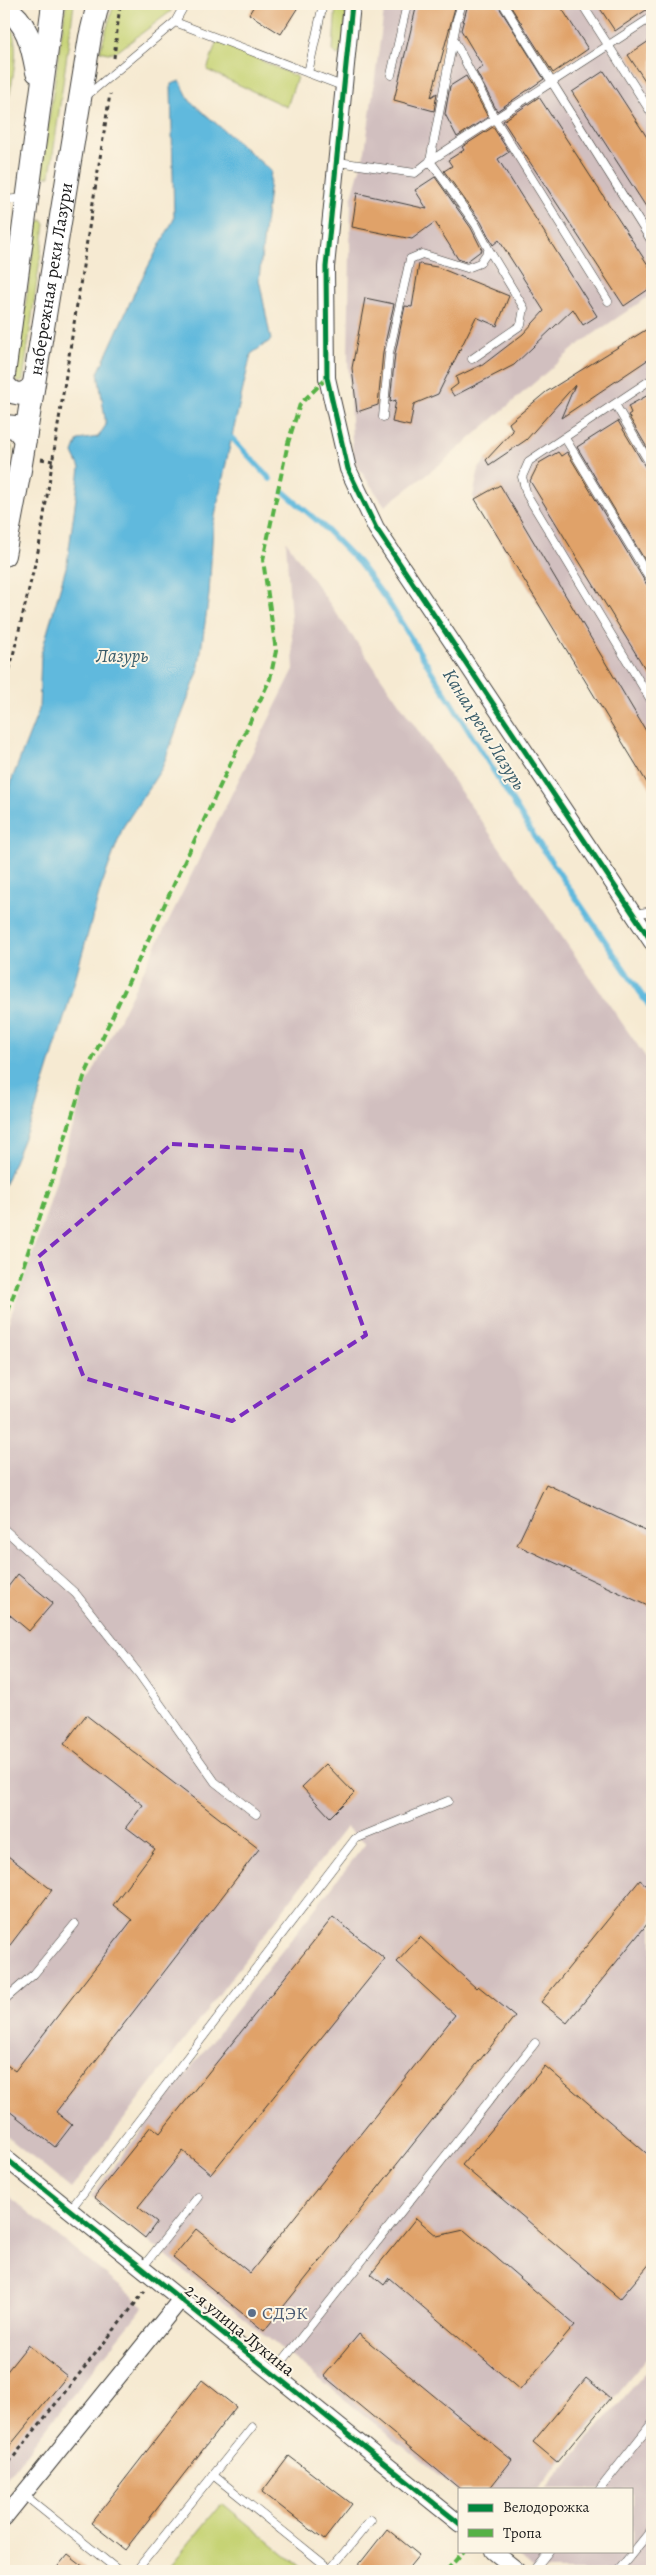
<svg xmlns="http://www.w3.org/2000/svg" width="656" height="2575" viewBox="0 0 656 2575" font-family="Alegreya,serif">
<rect width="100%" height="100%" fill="#fcf5e5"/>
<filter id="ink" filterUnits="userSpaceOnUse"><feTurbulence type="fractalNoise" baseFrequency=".02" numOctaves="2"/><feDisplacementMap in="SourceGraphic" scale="10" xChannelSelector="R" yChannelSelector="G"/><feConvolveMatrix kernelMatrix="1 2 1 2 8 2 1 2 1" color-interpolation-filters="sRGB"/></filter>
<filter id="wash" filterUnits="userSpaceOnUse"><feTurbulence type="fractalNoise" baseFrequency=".0096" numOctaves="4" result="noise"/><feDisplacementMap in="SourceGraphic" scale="20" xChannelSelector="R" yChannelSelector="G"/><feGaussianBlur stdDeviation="1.12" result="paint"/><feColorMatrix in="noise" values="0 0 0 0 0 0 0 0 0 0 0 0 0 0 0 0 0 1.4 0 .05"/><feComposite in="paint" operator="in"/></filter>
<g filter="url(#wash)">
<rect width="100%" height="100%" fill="#f6ead2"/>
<path fill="#d1bfbf" d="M385 4H652V294L579 344 443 462 385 506 353 460 348 359 351 200 365 151Z
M652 326V791L473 497 479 468 513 431 509 423 546 392Z
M286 541 652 1066V2352L538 2489H460V2492L91 2196 366 1843 346 1827 71 2189 4 2134V1335L42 1227 85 1088 294 669Z
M4 2192 144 2306 4 2481Z
M652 2365V2571H535L512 2551H632V2489H545Z"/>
<path fill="#c6d375" stroke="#717848" d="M66 4H74L50 176 44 177 41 174Z
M114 4H174L170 12 118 51 108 53 100 51Z
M336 4H347L343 52 337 55 333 51Z
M4 20C27 35 9 94 4 118Z
M217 40 297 77 287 107 207 70Z
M42 220 45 224 23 381 18 383 15 379 37 223Z
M9 443 12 447 4 490V444Z
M222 2503 305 2571H166Z"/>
<path fill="#60b9dd" stroke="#3e6a7c" d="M180 81 190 101 271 171 259 279 271 340 251 354 228 454 213 526 209 595 198 672 162 768 123 827 101 887 65 1015 35 1111 4 1186V817L12 779 39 710 41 654 67 564 80 468 73 453 78 440 98 437 106 425 98 373 136 289 174 219 171 84Z"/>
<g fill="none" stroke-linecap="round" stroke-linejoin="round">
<path stroke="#60b9dd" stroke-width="5.5" d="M225 439 232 438 270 479
M284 492 322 525 359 563 391 606 534 836 652 1010
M643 998 652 997"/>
</g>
<g id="blocks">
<path fill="#e0a269" d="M255 4H300L281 34 249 14Z
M417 4H456L431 97 437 93 434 111 394 100Z
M468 4H497L544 79 497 111 476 71 483 67 461 30Z
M509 4H559L588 49 553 73Z
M597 4H652V6L615 31Z
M652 39V91L628 55Z
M604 71 652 145V216L572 92Z
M466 76 488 117 457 137 445 114 450 86Z
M539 97 652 271V287L624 306 503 121Z
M493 127 509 152 498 159 597 316 583 325 573 309 514 365 454 396 450 390 458 384 456 377 481 365 480 367 523 334 544 311 499 240 493 245 481 222 444 171 452 166 448 160 464 150 462 147Z
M435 177 471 228 482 250 466 262 458 259 435 222 412 239 352 227 357 193 427 209 415 190Z
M419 264 437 267 509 296 497 326 476 317 438 394 414 404 410 426 392 422 396 400 390 402 395 354 405 306 412 307Z
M365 298 394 304 383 352 378 405 357 412 352 368Z
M652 326V357L561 418 575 385 526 440 489 465 486 460 513 431 509 423 546 392Z
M652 393V456L628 415 631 413 628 406Z
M618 421 647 470 652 473V572L577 447Z
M558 452 561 456 567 452 647 585 652 588V680L530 481 539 463Z
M500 485 652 741V791L475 499Z
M546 1484 652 1534V1608L517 1545Z
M18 1574 53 1603 29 1631 4 1610V1592Z
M86 1715 259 1849 56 2112 72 2125 55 2147 4 2107V2063L15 2071 132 1920 113 1905 155 1849 126 1827 143 1805 64 1744Z
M326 1764 354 1793 330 1817 302 1787Z
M4 1853 52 1890 4 1953Z
M640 1880 652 1890V1918L567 2023 541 2002Z
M333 1917 385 1959 211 2174 183 2151 138 2207 157 2222 145 2238 94 2197 151 2126 160 2133Z
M420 1937 476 1988 478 1986 515 2016 264 2331 173 2257 196 2229 250 2273 455 2015 397 1962Z
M545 2066 652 2158V2261L620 2299 462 2165Z
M416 2218 437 2236 464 2230 575 2325 520 2390 389 2278 384 2285 371 2274Z
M359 2334 512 2460 489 2489H460L324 2376Z
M28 2345 67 2376 4 2453V2375Z
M586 2378 610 2398 557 2462 533 2442Z
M202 2380 236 2407 125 2550 91 2523Z
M289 2456 352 2504 324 2540 262 2492Z
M387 2529 419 2555 406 2571H354Z
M68 2554 90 2571H54Z"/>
</g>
</g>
<g filter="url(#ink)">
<use href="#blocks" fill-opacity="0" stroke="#3d3b37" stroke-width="1"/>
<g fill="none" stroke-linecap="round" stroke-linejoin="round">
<defs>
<path id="lane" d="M503 4 652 242
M582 4 652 114
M175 22 345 87
M453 38 495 119 608 301
M308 73 323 4
M391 75 407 4
M85 97 175 22 185 4
M338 162 415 173 430 161 457 19 462 4
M4 200 25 198
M472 359 521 325 524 308 489 250
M652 379 529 461 522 477 527 495 652 702
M615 404 652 467
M383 417 389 353 410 259 422 254 467 268 480 263 489 250 476 225 430 161 652 17
M565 438 652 582
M635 914 652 911
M4 1529 76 1594 139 1674 215 1782 256 1814
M4 2000 34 1974 75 1924
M70 2210 355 1839 448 1801
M142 2268 198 2197
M273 2373 535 2043
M213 2475 331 2570
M600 2489 652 2423
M23 2494 119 2571
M136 2571 252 2427
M329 2571 371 2520
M533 2571 549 2551
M618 2571 652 2529"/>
<path id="street" d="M352 4 326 267 327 378 348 469 376 528 652 942
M4 2157 460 2524
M4 2518 181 2299
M493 2551 518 2571"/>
<g id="secondary">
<path d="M4 7C28 22 32 46 37 72"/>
<path d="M4 375 53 4"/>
<path d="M4 384C12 396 24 397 33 386"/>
<path d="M4 426 16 427 25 439"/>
<path id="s1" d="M4 555 20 470 90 37 98 4"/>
</g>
</defs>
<use href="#lane" stroke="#3d3b37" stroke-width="9"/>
<use href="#street" stroke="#3d3b37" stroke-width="18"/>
<use href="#secondary" stroke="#3d3b37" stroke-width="24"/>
<path stroke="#3d3b37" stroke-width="3" stroke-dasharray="4 4" stroke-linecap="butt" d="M114 58 120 4
M41 459 53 461
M4 693 39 547 110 94
M4 2469 145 2291"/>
<use href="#lane" stroke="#fff" stroke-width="8"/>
<use href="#street" stroke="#fff" stroke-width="16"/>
<use href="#secondary" stroke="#fff" stroke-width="22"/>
<path stroke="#55b145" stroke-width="4" stroke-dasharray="8 4" stroke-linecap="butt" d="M4 1323 50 1187 84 1077 270 679 276 651 263 560 288 443 300 404 327 378
M446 2571 464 2551"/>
<defs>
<path id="cycleway" d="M352 4 326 267 327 378 348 469 376 528 652 942
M4 2157 460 2524"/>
</defs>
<use href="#cycleway" stroke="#fcf5e5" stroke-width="8"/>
<use href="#cycleway" stroke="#00873e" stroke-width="5"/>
</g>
</g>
<path fill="none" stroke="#7b2cbf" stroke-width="4" stroke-dasharray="10 6" stroke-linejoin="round" d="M172 1144 301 1151 366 1335 232 1421 84 1378 38 1257Z"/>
<circle fill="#5c6f8a" stroke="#fcf5e5" stroke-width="2" cx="252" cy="2313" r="5"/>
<g text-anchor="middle" stroke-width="4" stroke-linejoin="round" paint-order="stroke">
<g font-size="18" fill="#1c1c1c" stroke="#fcf5e5">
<text dy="6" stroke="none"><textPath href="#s1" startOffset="280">набережная реки Лазури</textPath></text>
<text transform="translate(240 2330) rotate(39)" y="6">2-я улица Лукина</text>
</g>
<g font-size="18" fill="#4e5e75" stroke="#fcf5e5" text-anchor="start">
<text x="262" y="2319">СДЭК</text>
</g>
<g font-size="19" font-style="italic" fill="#375b69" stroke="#fcf5e5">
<text x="122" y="662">Лазурь</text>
<text transform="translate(485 729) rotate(58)" y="7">Канал реки Лазурь</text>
</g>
</g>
<rect width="656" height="2575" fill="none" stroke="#fcf5e5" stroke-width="20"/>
<rect x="458" y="2488" width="175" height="65" fill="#fcf5e5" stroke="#a29e95"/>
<rect x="468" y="2504" width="25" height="8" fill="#00873e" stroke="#a29e95"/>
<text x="503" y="2512" font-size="15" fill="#1c1c1c">Велодорожка</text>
<rect x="468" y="2529" width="25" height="8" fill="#55b145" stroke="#a29e95"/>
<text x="503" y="2538" font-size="15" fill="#1c1c1c">Тропа</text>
</svg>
